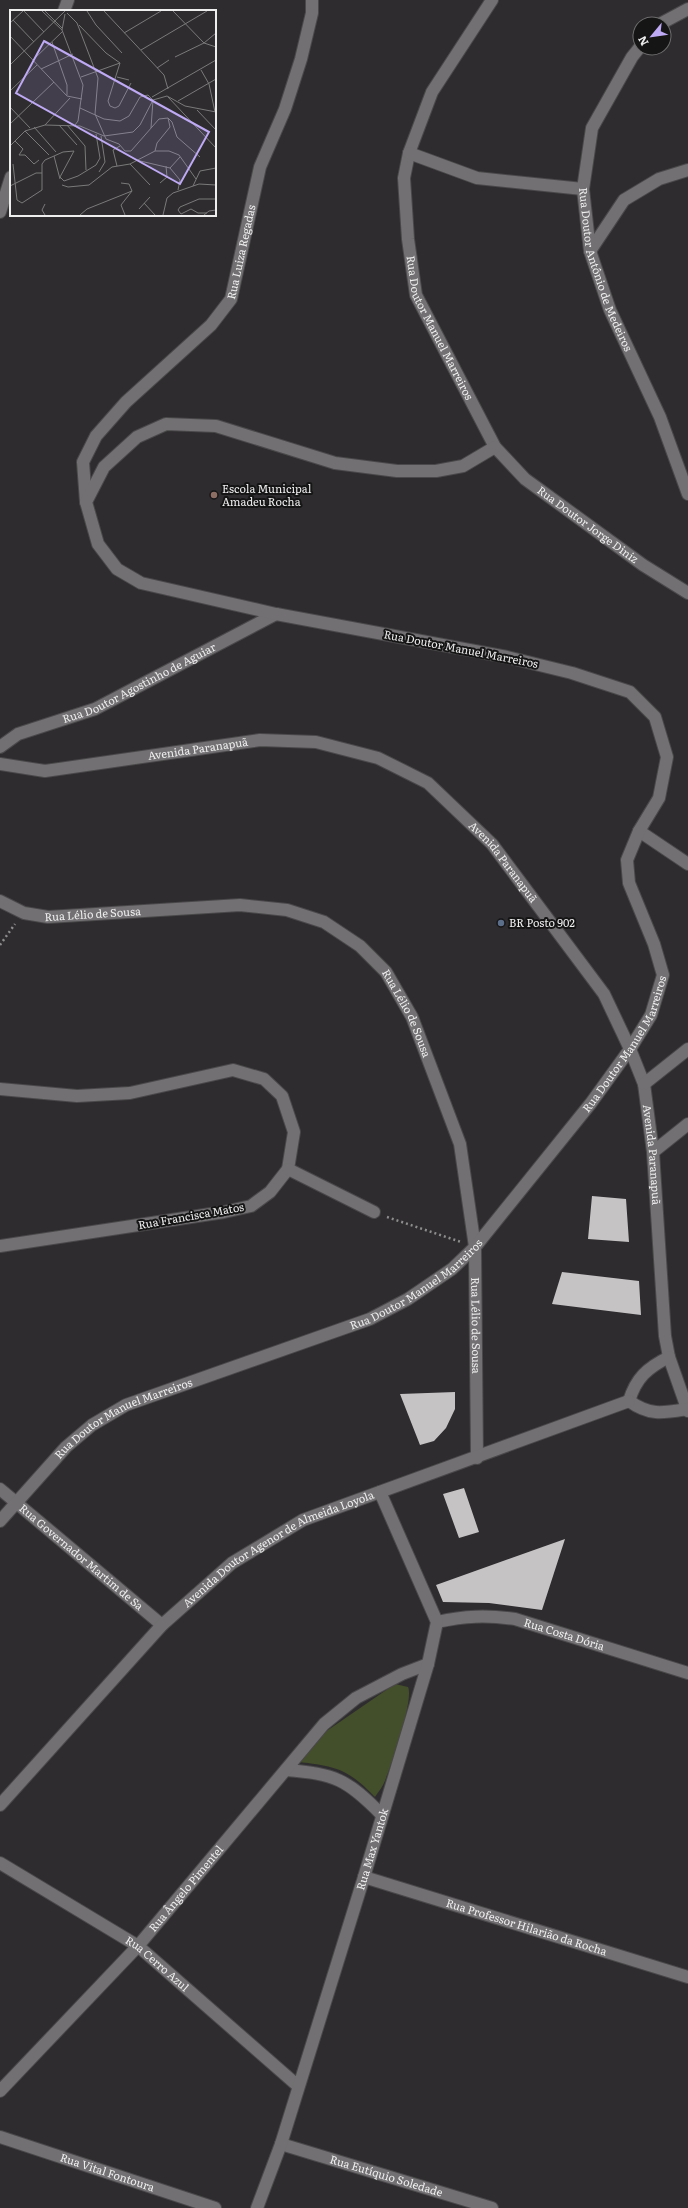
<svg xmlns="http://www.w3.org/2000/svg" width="688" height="2208" viewBox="0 0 688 2208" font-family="Literata,serif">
<rect width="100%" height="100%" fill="#2e2c2e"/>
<path fill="#434e2a" d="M395 1684 408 1687C414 1699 392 1763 386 1778 384 1785 379 1791 375 1797 348 1769 336 1766 298 1762L315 1739Z"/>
<path fill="#c6c3c5" d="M592 1196 626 1199 629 1242 588 1239Z
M562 1272 639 1281 641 1315 552 1304Z
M455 1392V1409L446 1428 434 1441 420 1445 400 1394Z
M464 1488 479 1532 459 1538 443 1494Z
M565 1539 542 1610 489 1603 443 1602 436 1585Z"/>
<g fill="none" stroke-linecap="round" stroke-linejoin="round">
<defs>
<g id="minor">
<path id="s1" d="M492 0 432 92 409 153 404 178 408 239 416 295 495 447 525 479 643 565 688 593"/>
<path d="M64 11 68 0"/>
<path d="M660 24 688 9"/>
<path id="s2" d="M640 47 632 57 592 128 583 189 590 251 610 310 660 417 688 494"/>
<path d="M409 153 477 178 583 189"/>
<path d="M0 212 11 177"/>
<path d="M590 251 624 200 659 179 688 170"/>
<path id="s3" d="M86 502 83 462 96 436 126 402 211 325 231 299 260 167 285 109 301 59 312 13V0"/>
<path id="s4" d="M0 747 18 734 95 709 276 614"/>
<path id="s5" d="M0 764 45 771 260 740 316 742 378 758 428 783 492 844 604 994 630 1049 644 1084 653 1152 665 1336 669 1357 688 1411"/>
<path d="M639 831 688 864"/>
<path id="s6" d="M0 901 24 913 48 917 240 905 287 910 324 922 360 946 386 972 412 1017 460 1144 475 1247 477 1458"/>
<path d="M644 1084 688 1049"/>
<path d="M0 1089 77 1096 130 1093 233 1070 264 1079 282 1096 294 1132 288 1169 270 1192 251 1206 224 1212 0 1246"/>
<path d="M653 1152 688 1124"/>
<path d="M288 1169 374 1212"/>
<path d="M629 1401C636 1378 647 1368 669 1357"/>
<path d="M629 1401C650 1416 663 1413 687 1409"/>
<path id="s7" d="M0 1489 162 1625"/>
<path id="s8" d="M0 1521 66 1447 92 1425 126 1405 370 1319 408 1299 452 1269 475 1247 591 1103 630 1049 651 1015 663 975 654 944 629 883 627 860 639 831 659 798 667 757 655 717 630 692 572 673 507 657 276 614 141 583 117 569 98 544 86 502 104 467 137 437 166 424 216 426 335 463 397 471H436L463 466 495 447"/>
<path id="s9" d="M437 1622C465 1616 486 1615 515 1619L688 1673"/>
<path d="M286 1770C335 1774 347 1779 382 1815"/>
<path id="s10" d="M0 1805 162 1625 232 1563 303 1520 629 1401"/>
<path id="s11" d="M0 1863 138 1946 298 2086"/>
<path id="s12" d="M364 1877 688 1977"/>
<path id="s13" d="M0 2091 138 1946 324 1724 356 1698 402 1674 428 1664"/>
<path id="s14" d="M0 2137 215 2208"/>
<path id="s15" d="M281 2144 492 2208"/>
<path id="s16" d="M257 2208 281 2144 364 1877 428 1664 437 1622 380 1492"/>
</g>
</defs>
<use href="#minor" stroke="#4a484a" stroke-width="14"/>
<path stroke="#8e8d8e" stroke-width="2.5" stroke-dasharray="2 3" stroke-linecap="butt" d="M0 945 15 924
M387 1217 461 1242"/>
<use href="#minor" stroke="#727072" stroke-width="12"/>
</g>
<circle fill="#8d6e63" stroke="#161516" stroke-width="1.5" cx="214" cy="495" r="4"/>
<circle fill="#5c6f8a" stroke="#161516" stroke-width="1.5" cx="501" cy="923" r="4"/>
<g text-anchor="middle" stroke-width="4" stroke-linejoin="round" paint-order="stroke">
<g font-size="11" fill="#efeeef" stroke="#161516">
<text dy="4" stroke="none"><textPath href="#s3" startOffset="310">Rua Luiza Regadas</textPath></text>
<text dy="4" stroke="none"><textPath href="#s2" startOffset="240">Rua Doutor Antônio de Medeiros</textPath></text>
<text dy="4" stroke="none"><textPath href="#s1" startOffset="357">Rua Doutor Manuel Marreiros</textPath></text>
<text dy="4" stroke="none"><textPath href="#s1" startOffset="611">Rua Doutor Jorge Diniz</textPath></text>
<text transform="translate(461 649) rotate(11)" y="4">Rua Doutor Manuel Marreiros</text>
<text dy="4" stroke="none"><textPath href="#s4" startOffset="154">Rua Doutor Agostinho de Aguiar</textPath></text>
<text dy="4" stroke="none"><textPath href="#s5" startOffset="200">Avenida Paranapuã</textPath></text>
<text dy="4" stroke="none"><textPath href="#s5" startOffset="548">Avenida Paranapuã</textPath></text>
<text dy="4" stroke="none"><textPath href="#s6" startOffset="96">Rua Lélio de Sousa</textPath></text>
<text dy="4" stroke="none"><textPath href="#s6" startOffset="456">Rua Lélio de Sousa</textPath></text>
<text dy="4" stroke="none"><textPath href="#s8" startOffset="813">Rua Doutor Manuel Marreiros</textPath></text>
<text dy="4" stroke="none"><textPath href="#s5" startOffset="884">Avenida Paranapuã</textPath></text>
<text transform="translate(191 1216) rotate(-10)" y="4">Rua Francisca Matos</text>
<text dy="4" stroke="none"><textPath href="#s8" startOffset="489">Rua Doutor Manuel Marreiros</textPath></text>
<text dy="4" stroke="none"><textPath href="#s6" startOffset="780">Rua Lélio de Sousa</textPath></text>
<text dy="4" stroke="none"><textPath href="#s8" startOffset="164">Rua Doutor Manuel Marreiros</textPath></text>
<text dy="4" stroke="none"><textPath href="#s10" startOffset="383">Avenida Doutor Agenor de Almeida Loyola</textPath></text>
<text dy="4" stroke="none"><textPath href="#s7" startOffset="106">Rua Governador Martim de Sa</textPath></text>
<text dy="4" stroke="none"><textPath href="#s9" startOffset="130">Rua Costa Dória</textPath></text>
<text dy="4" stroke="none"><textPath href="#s16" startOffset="377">Rua Max Yantok</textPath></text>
<text dy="4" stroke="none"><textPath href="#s13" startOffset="275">Rua Ângelo Pimentel</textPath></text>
<text dy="4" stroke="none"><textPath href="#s12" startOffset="170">Rua Professor Hilarião da Rocha</textPath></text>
<text dy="4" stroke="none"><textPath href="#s11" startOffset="187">Rua Cerro Azul</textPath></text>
<text dy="4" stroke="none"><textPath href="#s14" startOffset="113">Rua Vital Fontoura</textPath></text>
<text dy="4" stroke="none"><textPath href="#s15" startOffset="110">Rua Eutíquio Soledade</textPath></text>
</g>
<g font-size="11" fill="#efeeef" stroke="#161516" text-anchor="start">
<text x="222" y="493">Escola Municipal<tspan x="222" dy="13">Amadeu Rocha</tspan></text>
<text x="509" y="927">BR Posto 902</text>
</g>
</g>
<g transform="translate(10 10)">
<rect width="206" height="206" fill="#2e2c2e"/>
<path fill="none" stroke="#7b7a7b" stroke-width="1" d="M14 1 34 22M32 1 52 20M35 1 52 18M77 1 86 15 112 43M94 1 154 65 158 79M163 1 194 33 206 37M57 3 67 13 88 68 85 104 96 129 109 134 115 141H121L149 109 158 108 160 117 147 133 145 141M55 4 52 20 73 75 68 111 65 115M3 10 24 32M0 13 13 1M69 15 96 43 110 53 98 91 100 96 105 98 109 96 121 73M114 23 151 1M0 26 57 86 72 89M42 32 57 75V85M131 40 197 1M165 47 194 33 206 23M23 50 53 21M0 55 55 1M147 58 159 50M31 59 63 44M191 60 199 74 205 102M71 67 110 53M107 67 119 70M0 81 27 55M142 87 206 50M158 87 206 138M168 91 206 69M0 97 20 118M70 98 94 109 110 111 119 106 130 87 138 85 143 90 141 118M187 100 206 120M158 108 162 112 167 127 190 147M0 114 44 72M35 115 60 88M49 115 67 135M57 115 75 136 76 160M24 117 46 142M15 121 39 145M5 131 13 139 9 145H15L24 154 29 150M0 136 15 121 35 115 70 116 94 126 123 122 130 115 143 90 157 86 175 96 206 102M44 146 50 169M126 150 160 158 170 170 168 180M3 154 7 190 12 193 32 180V154L35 150 53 142 64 141 50 167 54 171 68 166 86 155 90 148 86 124M120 154 140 175M107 156 103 140 110 136M160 158 170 147M89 162 95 152 91 126M111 173 119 174 122 181M150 173 157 167 156 156M52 175 58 177 79 175 102 157 120 154 145 141H159L169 145 186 169M0 176 26 163H32M183 176 190 161 206 158M134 193 145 205M35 194 32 200 35 205M129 199 140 187M197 203H188L181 199 171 204 168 200 170 197 189 189H206M70 205 77 199 122 181 111 195 115 205M153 205 157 188 163 183 189 174 206 175M194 205 199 201 206 200"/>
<path fill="#bea9f5" fill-opacity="0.15" stroke="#bea9f5" stroke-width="2" d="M34 31 199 122 170 174 6 83Z"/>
<rect width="206" height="206" fill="none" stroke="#efeeef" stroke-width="2"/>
</g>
<g transform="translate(652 36) rotate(241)"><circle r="19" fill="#161516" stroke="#6d6c6d"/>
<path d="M0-3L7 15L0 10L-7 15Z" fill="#bea9f5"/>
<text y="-6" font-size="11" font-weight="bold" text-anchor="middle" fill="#efeeef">N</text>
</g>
</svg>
